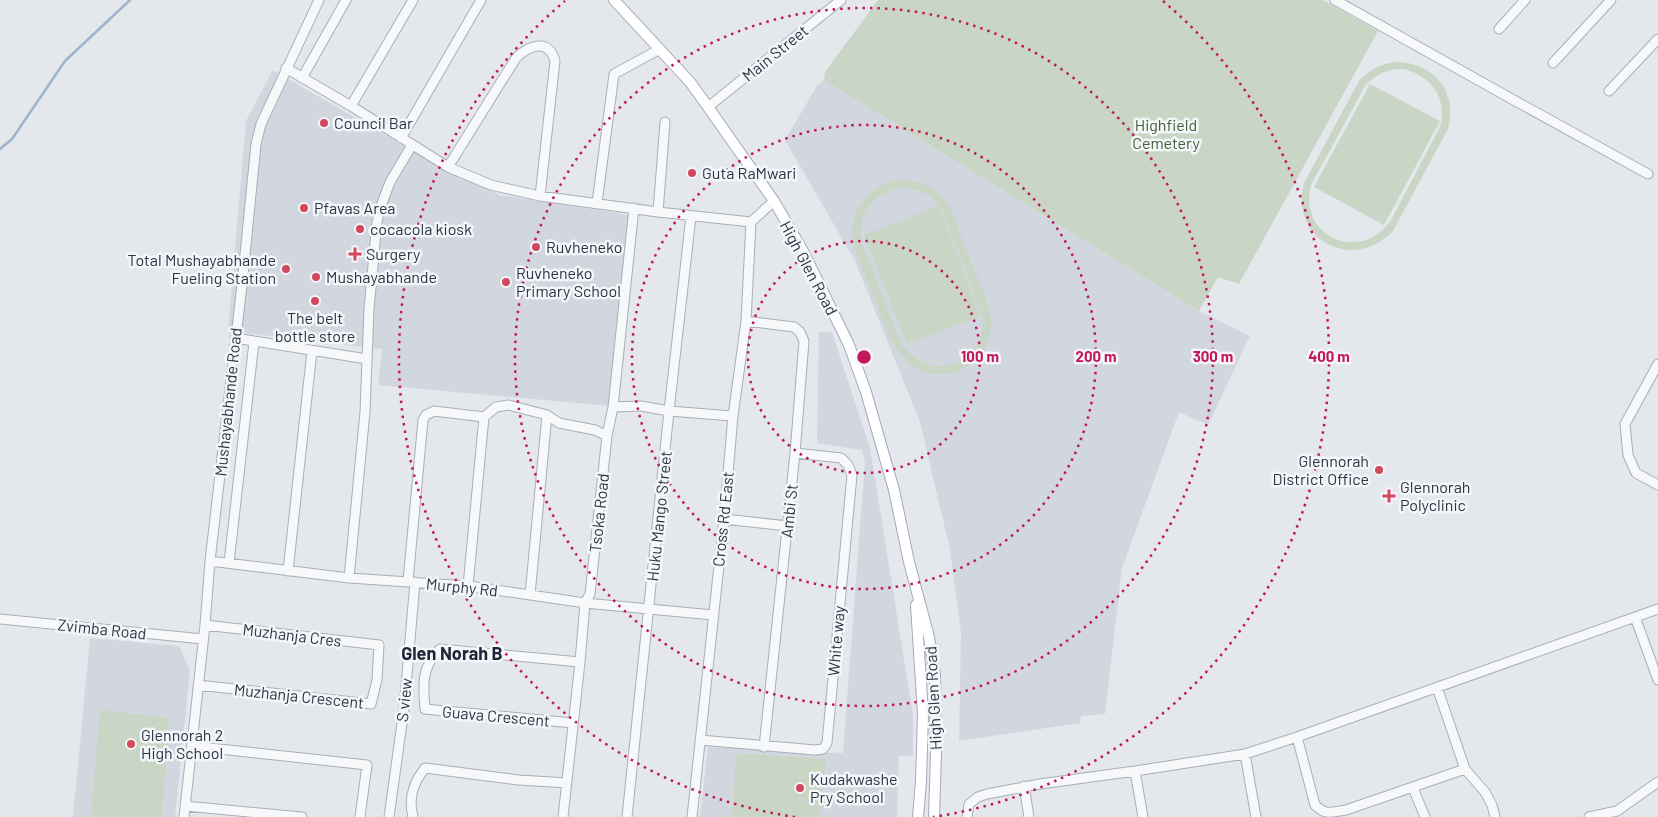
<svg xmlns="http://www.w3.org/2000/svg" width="1658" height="817" viewBox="0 0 1658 817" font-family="Barlow,sans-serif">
<rect width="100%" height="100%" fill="#e4e7ec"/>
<path fill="#d2d6de" d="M273 70 426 159 500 195 630 215 610 406 378 385 382 349 228 331 246 121Z
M824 80 1199 311 1250 336 1208 425 1179 412 1122 568 1105 714 1081 716 1080 723 959 741 961 632 950 549 920 422 855 261 785 140 817 86Z
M819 332H832L870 448 913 715V756H899L897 817H700L708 747 843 753 865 461 862 450 817 443Z
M90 638 179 646 190 671 175 817H73Z"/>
<path fill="#c9d6c5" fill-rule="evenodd" d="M878 0H1323L1378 31 1239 284 1218 277 1199 311 824 80 825 72Z
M1395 62C1434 62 1458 91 1448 129L1393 231C1353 273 1289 240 1304 183L1359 81C1369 70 1380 64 1395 62ZM1403 69C1431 75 1448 98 1440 127L1391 220C1362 264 1297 237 1311 185L1365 86C1376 74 1387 69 1403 69Z
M1370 84 1440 121 1384 225 1314 187Z
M898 180C912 180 926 183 938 192 953 206 958 229 965 247 973 266 981 285 988 305 994 323 992 343 978 358 968 368 955 374 941 374 896 375 886 326 873 294 866 276 857 258 853 240 848 210 870 186 898 180ZM906 188C922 190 933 196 942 209L982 314C990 367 923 386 899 339L861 240C858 211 877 189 906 188Z
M939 206 981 316 907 344 864 235Z
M100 710 169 718 162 817H91Z
M737 753 826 759 820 817H731Z"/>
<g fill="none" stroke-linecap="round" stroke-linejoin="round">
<path stroke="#9fb4cc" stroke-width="2.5" d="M0 149 12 139 65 61 130 0"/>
<defs>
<path id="minor" d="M1335 0 1510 98 1648 174
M1499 29 1525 0
M1553 63 1611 0
M286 68 351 106 448 167 491 185 540 196 658 212 751 222 774 201
M302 78 346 0
M1609 91 1658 39
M351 106 413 0
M708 107 841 0
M401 138 481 0
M448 167 516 58C529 45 549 38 555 61L540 196
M597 203 614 74 660 49
M658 212 665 122
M746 321 794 327 800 332 804 341 795 453 764 747
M235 338 367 359
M1658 364 1625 424 1628 455 1636 473 1658 485
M613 407 641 406 669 411 733 416
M724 519 788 526
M210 561 349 578 468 586 585 603 713 615
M229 563 254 342
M288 571 312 351
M349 578 365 412 369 309 377 222 381 206 390 182 412 145
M408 581 423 420 426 415 434 411 484 417
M468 586 484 417 496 407 509 405 547 415 559 423 595 430 607 436
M530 595 547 415
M1635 617 1658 680
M0 619 203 639
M198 685 371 704 377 680 379 645 205 625
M1437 687 1465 769 1485 792 1492 805 1495 817
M573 723 425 709C423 685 421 667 440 649L580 662
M1297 737 1315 805C1326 816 1332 812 1346 810L1465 769
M700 740 815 750 823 749 827 743 852 475 848 465 841 458 795 453
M192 746 367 765 360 817
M1245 754 1297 737 1658 609
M1135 771 1143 817
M1024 786 1029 817
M1413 788 1425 817
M185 806 302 817
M184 817 205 625 210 561 242 285 256 144 261 124 319 0
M389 817 404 709 415 582
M413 817C408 798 413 783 425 768L519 780 567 783
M563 817 580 662 585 603 590 594 607 436 613 407 634 208
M627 817 669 411 691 216
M692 817 724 519 733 416 746 321 751 222
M967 817 969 804 978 797 987 794 1040 784 1135 771 1245 754 1256 817
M1589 817 1617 811 1658 782"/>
<path id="major" d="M614 0 690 82 708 107 774 201 804 253 849 345 866 392 894 490 909 562 929 637 935 675 936 754 934 817
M916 605 923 714 921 781 918 817"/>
</defs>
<use href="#minor" stroke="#a9aeb7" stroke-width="11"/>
<use href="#major" stroke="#a3abb8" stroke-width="12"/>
<use href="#minor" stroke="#f7f8fa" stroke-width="9"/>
<use href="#major" stroke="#fff" stroke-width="10"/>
</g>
<g fill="none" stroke="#c2185b" stroke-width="2.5" stroke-dasharray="2.5 5">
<circle cx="864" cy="357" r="116"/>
<circle cx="864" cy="357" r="232"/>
<circle cx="864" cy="357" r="349"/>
<path d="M795 817A465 465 0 0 1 565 1M1163 1A465 465 0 0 1 933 817"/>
</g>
<g fill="#d1495b" stroke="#f4f6f9" stroke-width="2">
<circle cx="324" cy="123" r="5"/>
<circle cx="692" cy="173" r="5"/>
<circle cx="304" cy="208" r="5"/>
<circle cx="360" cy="229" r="5"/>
<circle cx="536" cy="247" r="5"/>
<path d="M352.5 246.5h5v5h5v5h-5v5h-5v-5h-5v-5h5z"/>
<circle cx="286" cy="269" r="5"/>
<circle cx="316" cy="277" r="5"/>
<circle cx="506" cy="282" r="5"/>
<circle cx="315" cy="301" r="5"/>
<circle cx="1379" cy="470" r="5"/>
<path d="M1386.5 488.5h5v5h5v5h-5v5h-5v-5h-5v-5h5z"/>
<circle cx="131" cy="744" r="5"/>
<circle cx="800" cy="788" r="5"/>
</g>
<g text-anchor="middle" stroke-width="5" stroke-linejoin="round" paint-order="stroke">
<g font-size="16" fill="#2b3445" stroke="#f4f6f9">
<text transform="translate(775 53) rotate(-39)" y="6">Main Street</text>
<text transform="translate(809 268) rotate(62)" y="6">High Glen Road</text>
<text transform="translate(228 402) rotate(-84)" y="6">Mushayabhande Road</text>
<text transform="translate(789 511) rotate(-84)" y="6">Ambi St</text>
<text transform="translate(599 513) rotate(-84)" y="6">Tsoka Road</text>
<text transform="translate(659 516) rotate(-84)" y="6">Huku Mango Street</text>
<text transform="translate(723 519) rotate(-84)" y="6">Cross Rd East</text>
<text transform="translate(462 587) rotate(6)" y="6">Murphy Rd</text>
<text transform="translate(102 629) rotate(6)" y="6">Zvimba Road</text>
<text transform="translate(292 635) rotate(7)" y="6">Muzhanja Cres</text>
<text transform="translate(836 641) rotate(-85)" y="6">White way</text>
<text transform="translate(299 696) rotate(6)" y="6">Muzhanja Crescent</text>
<text transform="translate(933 698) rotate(-93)" y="6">High Glen Road</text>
<text transform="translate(404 700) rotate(-84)" y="6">S view</text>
<text transform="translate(496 716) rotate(5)" y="6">Guava Crescent</text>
</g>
<g font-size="16" fill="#2b3445" stroke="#f4f6f9" text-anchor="start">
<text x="334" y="129">Council Bar</text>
<text x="702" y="179">Guta RaMwari</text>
<text x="314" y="214">Pfavas Area</text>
<text x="370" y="235">cocacola kiosk</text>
<text x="546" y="253">Ruvheneko</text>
<text x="366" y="260">Surgery</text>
<text x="276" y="266" text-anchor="end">Total Mushayabhande<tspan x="276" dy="18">Fueling Station</tspan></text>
<text x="516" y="279">Ruvheneko<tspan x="516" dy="18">Primary School</tspan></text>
<text x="326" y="283">Mushayabhande</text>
<text x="315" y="324" text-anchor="middle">The belt<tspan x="315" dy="18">bottle store</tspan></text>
<text x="1369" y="467" text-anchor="end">Glennorah<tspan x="1369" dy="18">District Office</tspan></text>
<text x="1400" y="493">Glennorah<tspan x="1400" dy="18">Polyclinic</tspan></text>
<text x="141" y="741">Glennorah 2<tspan x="141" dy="18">High School</tspan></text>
<text x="810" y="785">Kudakwashe<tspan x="810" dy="18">Pry School</tspan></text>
</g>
<g font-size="16" fill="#3f6138" stroke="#f4f6f9">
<text x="1166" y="131">Highfield<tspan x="1166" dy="18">Cemetery</tspan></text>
</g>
<g font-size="18" font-weight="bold" fill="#1d2536" stroke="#f4f6f9">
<text x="452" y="660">Glen Norah B</text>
</g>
</g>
<circle cx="864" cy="357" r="8" fill="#c2185b" stroke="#f4f6f9" stroke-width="2.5"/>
<g font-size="15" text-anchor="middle" font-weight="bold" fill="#c2185b" stroke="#f4f6f9" stroke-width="5" stroke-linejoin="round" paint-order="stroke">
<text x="980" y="362">100 m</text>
<text x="1096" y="362">200 m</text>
<text x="1213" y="362">300 m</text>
<text x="1329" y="362">400 m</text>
</g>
</svg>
